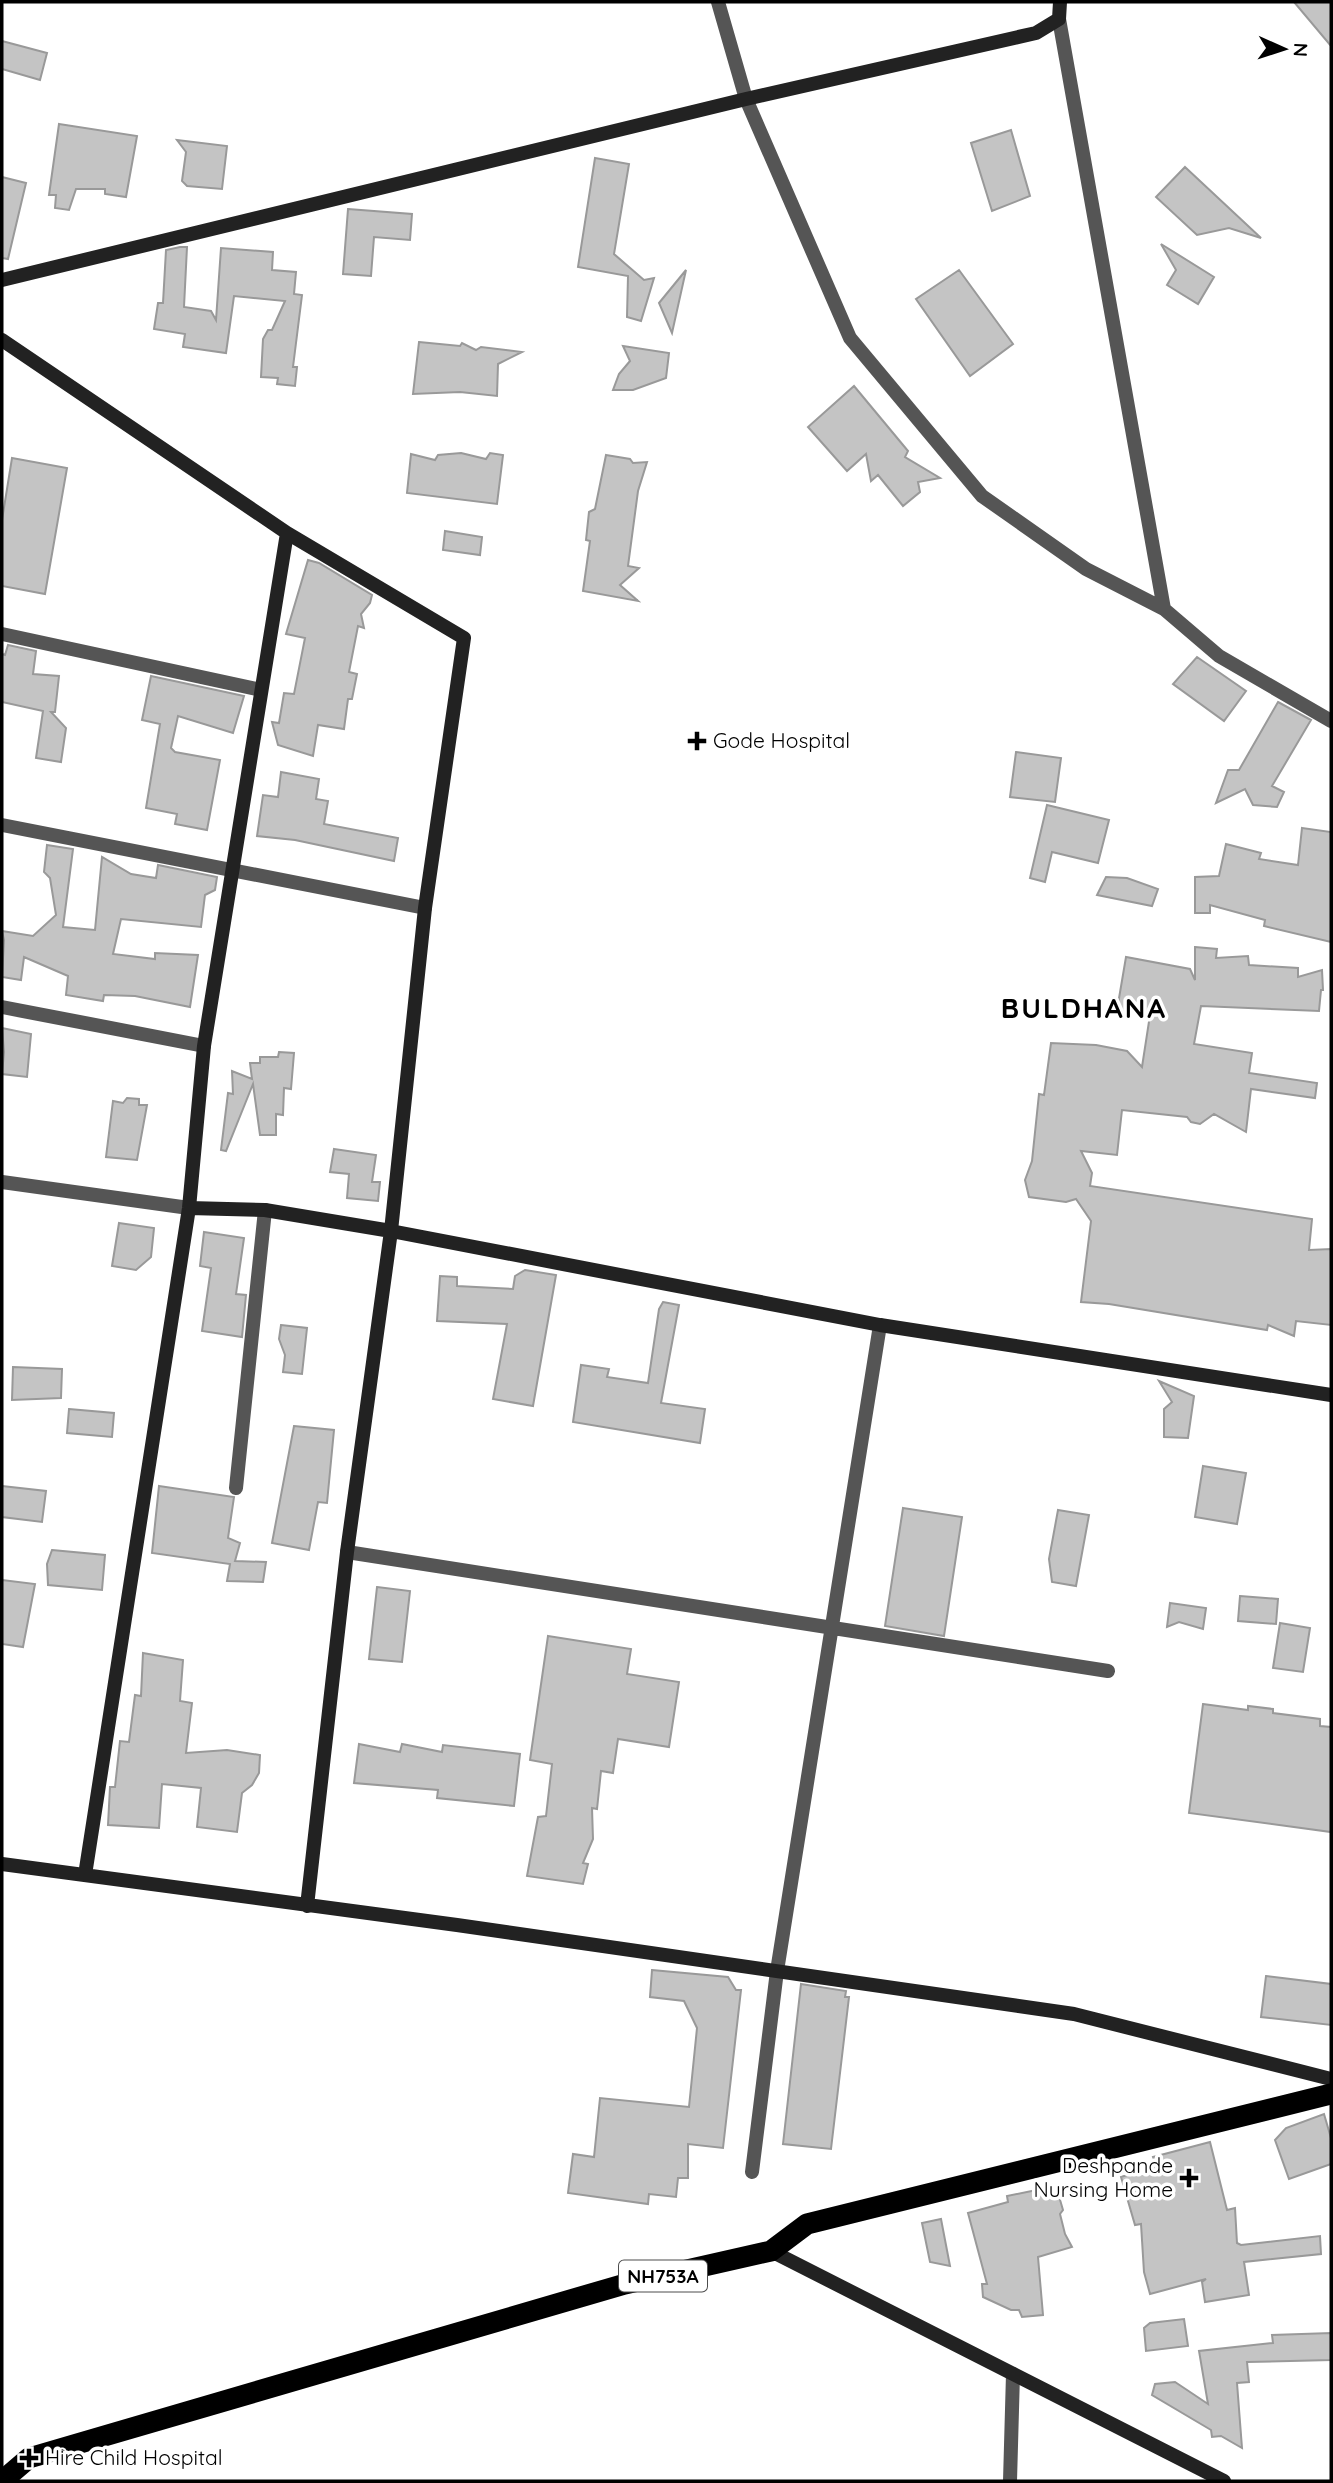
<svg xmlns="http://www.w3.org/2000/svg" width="1333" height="2483" viewBox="0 0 1333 2483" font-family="Quicksand,sans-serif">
<rect width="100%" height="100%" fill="#fff"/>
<path fill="#c4c4c4" stroke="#999" stroke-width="2" d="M1294 2H1331V46Z
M2 41 47 53 40 80 2 69Z
M59 124 137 136 126 197 105 194V189H76L69 210 55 208 56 195H49Z
M1011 130 1030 196 992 211 971 143Z
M177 140 227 146 222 189 187 186 182 181 186 152Z
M595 158 629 164 614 254 644 280 654 278 641 321 627 317 628 276 578 267Z
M1185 167 1261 238 1229 228 1197 235 1156 197Z
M2 177 26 183 8 259 2 258Z
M348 209 412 214 410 240 374 237 371 276 343 274Z
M1161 244 1214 277 1198 304 1167 285 1176 270Z
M180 247H187L184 307 211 311 216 320 221 248 273 252 272 270 296 272 294 294 302 295 293 367H297L295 386 277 384 278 378 261 377 263 339 268 330H272L285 301 234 296 226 353 183 347 185 334 154 329 158 303H163L166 250Z
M686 270 672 333 659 303Z
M959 270 1013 344 970 376 916 299Z
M419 342 460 346 462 343 476 350 481 347 522 352 498 364 497 396 460 392 413 394Z
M623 346 669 353 666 378 633 390H613L619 374 630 361Z
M854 386 908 451 905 457 940 478 918 482 920 492 903 506 878 475 871 481 866 454 847 471 808 427Z
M461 453 486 459 490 453 503 455 497 504 407 493 411 454 435 460 438 455Z
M606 455 630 459 633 463 647 462 638 491 628 566 639 568 620 585 638 601 583 591 590 541 586 540 589 512 595 509Z
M12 458 67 468 45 594 2 586V520Z
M445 531 482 537 480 555 443 550Z
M308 560 319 563 372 595 370 603 361 614 364 628 358 626 349 672 357 674 352 699H348L344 729 318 725 313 756 278 745 272 722 279 723 284 693 294 694 305 638 286 634Z
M8 645 36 651 33 674 59 676 55 712H51L66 728 61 762 36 758 43 711 2 702V654L5 655Z
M1197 657 1246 691 1224 721 1173 684Z
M151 676 244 696 233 733 178 716 171 748 175 752 220 760 207 830 175 824 177 814 146 808 160 724 142 720Z
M1278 702 1311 720 1272 786 1284 792 1277 807 1253 805 1245 789 1216 803 1228 770H1239Z
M1016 752 1061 758 1055 802 1010 797Z
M281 772 319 779 316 799 328 801 324 824 398 838 394 861 295 840 257 836 263 795 278 797Z
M1047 805 1109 820 1098 863 1052 852 1045 882 1030 878Z
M1302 828 1331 832V942L1264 926 1265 920 1210 905V913H1195V877L1219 876 1226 844 1261 853 1259 859 1298 865Z
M47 845 73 849 63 927 95 930 102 857 131 874 156 878 158 865 217 877 215 890 205 895 201 927 121 919 113 954 155 959V953L198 955 190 1007 135 996 104 995 103 1001 66 995 68 976 24 957 21 980 2 977 4 940 2 931 33 936 56 915 50 878 44 872Z
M1106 877 1127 878 1158 889 1152 906 1097 895Z
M1195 947 1217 949 1216 958 1248 956 1249 965 1298 968V977L1322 970 1323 990H1321L1319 1011 1201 1006 1194 1044 1252 1053 1249 1073 1317 1083 1315 1098 1251 1089 1246 1132 1214 1114 1200 1124 1191 1122 1187 1117 1122 1110 1117 1155 1081 1151 1092 1173 1090 1186 1312 1219 1309 1250 1331 1249V1325L1296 1321 1294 1336 1268 1325 1267 1330 1109 1304 1081 1302 1091 1221 1076 1199 1066 1202 1029 1197 1025 1180 1032 1161 1039 1094 1044 1095 1051 1043 1096 1045 1127 1051 1142 1067 1150 1015 1117 1010 1126 957 1190 969 1195 980Z
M2 1028 31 1034 27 1077 2 1074 4 1052Z
M279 1052 294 1053 291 1089 284 1088 283 1115 276 1114V1135H260L253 1084 226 1151 221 1150 228 1093 233 1094 232 1071 252 1079 250 1063H260V1057H278Z
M127 1098 139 1099V1105H147L137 1160 106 1157 113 1101 123 1103Z
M334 1149 376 1155 372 1182H380L378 1201 347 1198 349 1174 330 1172Z
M119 1223 154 1228 151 1257 136 1270 112 1266Z
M204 1232 244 1238 236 1294 246 1295 242 1337 202 1331 211 1268 200 1266Z
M525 1270 556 1275 533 1406 493 1399 507 1324 437 1321 440 1276 457 1277V1286L513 1289 515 1276Z
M663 1302 679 1305 661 1403 705 1409 700 1443 573 1422 581 1365 609 1369 607 1377 648 1383 659 1309Z
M281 1325 307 1328 302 1374 283 1372 285 1355 279 1339Z
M13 1367 62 1369 61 1398 12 1400Z
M1159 1381 1194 1396 1188 1438 1164 1437V1409L1172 1402Z
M69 1409 114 1413 112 1437 67 1433Z
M294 1426 334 1430 327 1503 318 1502 309 1550 272 1543Z
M1203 1466 1246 1473 1237 1524 1195 1517Z
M2 1486 46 1491 42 1522 2 1517Z
M159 1486 234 1497 228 1538 240 1543 235 1561 266 1562 263 1582 227 1581 230 1564 152 1553Z
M903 1508 962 1517 944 1636 885 1626Z
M1058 1510 1089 1515 1076 1586 1052 1582 1049 1559Z
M52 1550 105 1555 102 1590 48 1585 47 1564Z
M2 1580 35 1584 23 1647 2 1644Z
M377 1587 410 1591 402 1662 369 1659Z
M1240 1596 1278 1599 1276 1624 1238 1621Z
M1170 1603 1206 1608 1203 1629 1179 1622 1167 1627Z
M1280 1623 1310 1628 1303 1672 1273 1668Z
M548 1636 631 1649 627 1674 679 1682 669 1747 618 1739 613 1773 601 1771 597 1809 592 1808 593 1839 583 1863 588 1864 583 1884 527 1876 538 1817 546 1816 552 1764 530 1760Z
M143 1653 183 1660 180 1701 192 1703 186 1753 227 1750 260 1755 259 1773 252 1785 242 1793 237 1832 197 1827 201 1788 162 1784 159 1828 108 1825 110 1787H115L120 1741 129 1742 135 1695 141 1696Z
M1203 1704 1248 1710V1706L1273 1709V1713L1320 1719V1726L1331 1727V1832L1189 1813Z
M359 1744 400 1752 402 1744 442 1752 443 1745 520 1754 514 1806 437 1798 438 1790 354 1783Z
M652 1970 728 1977 736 1990H741L723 2148 688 2144V2178H678L676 2197 649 2194 648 2204 568 2193 573 2154 594 2157 600 2098 689 2107 697 2028 684 2001 650 1997Z
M1266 1976 1331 1984V2025L1261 2017Z
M801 1984 846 1991 845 1997H849L831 2149 783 2144Z
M1324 2114 1331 2138V2164L1289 2179 1275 2140 1286 2128Z
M1210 2142 1227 2210 1235 2208 1237 2243 1241 2245 1320 2236 1321 2254 1244 2262 1249 2295 1205 2302 1202 2282 1206 2279 1150 2294 1144 2272 1141 2224 1135 2225 1121 2177 1156 2166 1153 2157Z
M1056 2186 1063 2210 1060 2214 1065 2234 1072 2247 1038 2257 1043 2315 1022 2317 1019 2310H1011L983 2297 982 2284H987L968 2213 1008 2202 1007 2196Z
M941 2219 950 2266 930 2262 922 2223Z
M1184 2319 1188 2346 1146 2351 1144 2328 1150 2323Z
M1331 2333V2360L1247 2362 1249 2382 1237 2383 1242 2448 1221 2436 1212 2437 1211 2430 1152 2395 1155 2384 1175 2382 1208 2404 1199 2351 1273 2343 1272 2335Z"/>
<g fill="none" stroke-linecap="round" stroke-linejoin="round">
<path stroke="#555" stroke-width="14" d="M718 2 746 99 850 338 982 496 1086 569 1164 609
M1059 19 1164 609 1219 656 1331 721
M2 634 261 690
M2 825 425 908
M2 1007 204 1046
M2 1182 189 1208
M236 1488 265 1210
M347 1552 1108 1671
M752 2172 777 1971 880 1325
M1010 2481 1013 2374"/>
<path stroke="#222" stroke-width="14" d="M2 280 746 99 1036 33 1059 19 1060 2
M2 340 287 533 204 1046 189 1208 85 1875
M287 533 464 638 425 908 391 1231 347 1552 307 1906
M189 1208 265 1210 391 1231 880 1325 1331 1395
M2 1864 457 1925 1074 2014 1331 2079
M771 2251 1224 2481"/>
<path stroke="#000" stroke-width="21" d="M2 2481 29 2458 625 2284 771 2251 807 2224 1331 2094"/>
</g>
<g fill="#000" stroke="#fff" stroke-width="2.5">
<path d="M693.5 730.5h7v7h7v7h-7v7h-7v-7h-7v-7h7z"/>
<path d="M1185.5 2167.5h7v7h7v7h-7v7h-7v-7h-7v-7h7z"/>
<path d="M25.5 2447.5h7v7h7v7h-7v7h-7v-7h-7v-7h7z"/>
</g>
<g text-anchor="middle" stroke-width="7" stroke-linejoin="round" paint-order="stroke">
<rect fill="#fff" stroke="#4c4c4c" stroke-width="2" x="619" y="2260.5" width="88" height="31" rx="5"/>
<g font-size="19" font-weight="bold" fill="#000">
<text x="663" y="2283">NH753A</text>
</g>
<g font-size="21" fill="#000" stroke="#fff" text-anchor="start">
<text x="713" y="748">Gode Hospital</text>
<text x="1173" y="2173" text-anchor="end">Deshpande<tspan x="1173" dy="24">Nursing Home</tspan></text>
<text x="45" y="2465">Hire Child Hospital</text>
</g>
<g font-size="28" font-weight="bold" letter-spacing="2" fill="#000" stroke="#fff">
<text x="1084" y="1018">BULDHANA</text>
</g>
</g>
<rect width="1333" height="2483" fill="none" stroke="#000000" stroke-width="7"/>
<g transform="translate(1284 49) rotate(93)" stroke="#ffffff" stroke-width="5" paint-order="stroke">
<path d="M0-5L12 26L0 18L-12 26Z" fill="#000000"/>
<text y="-10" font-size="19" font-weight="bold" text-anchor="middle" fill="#000000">N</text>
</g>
</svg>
